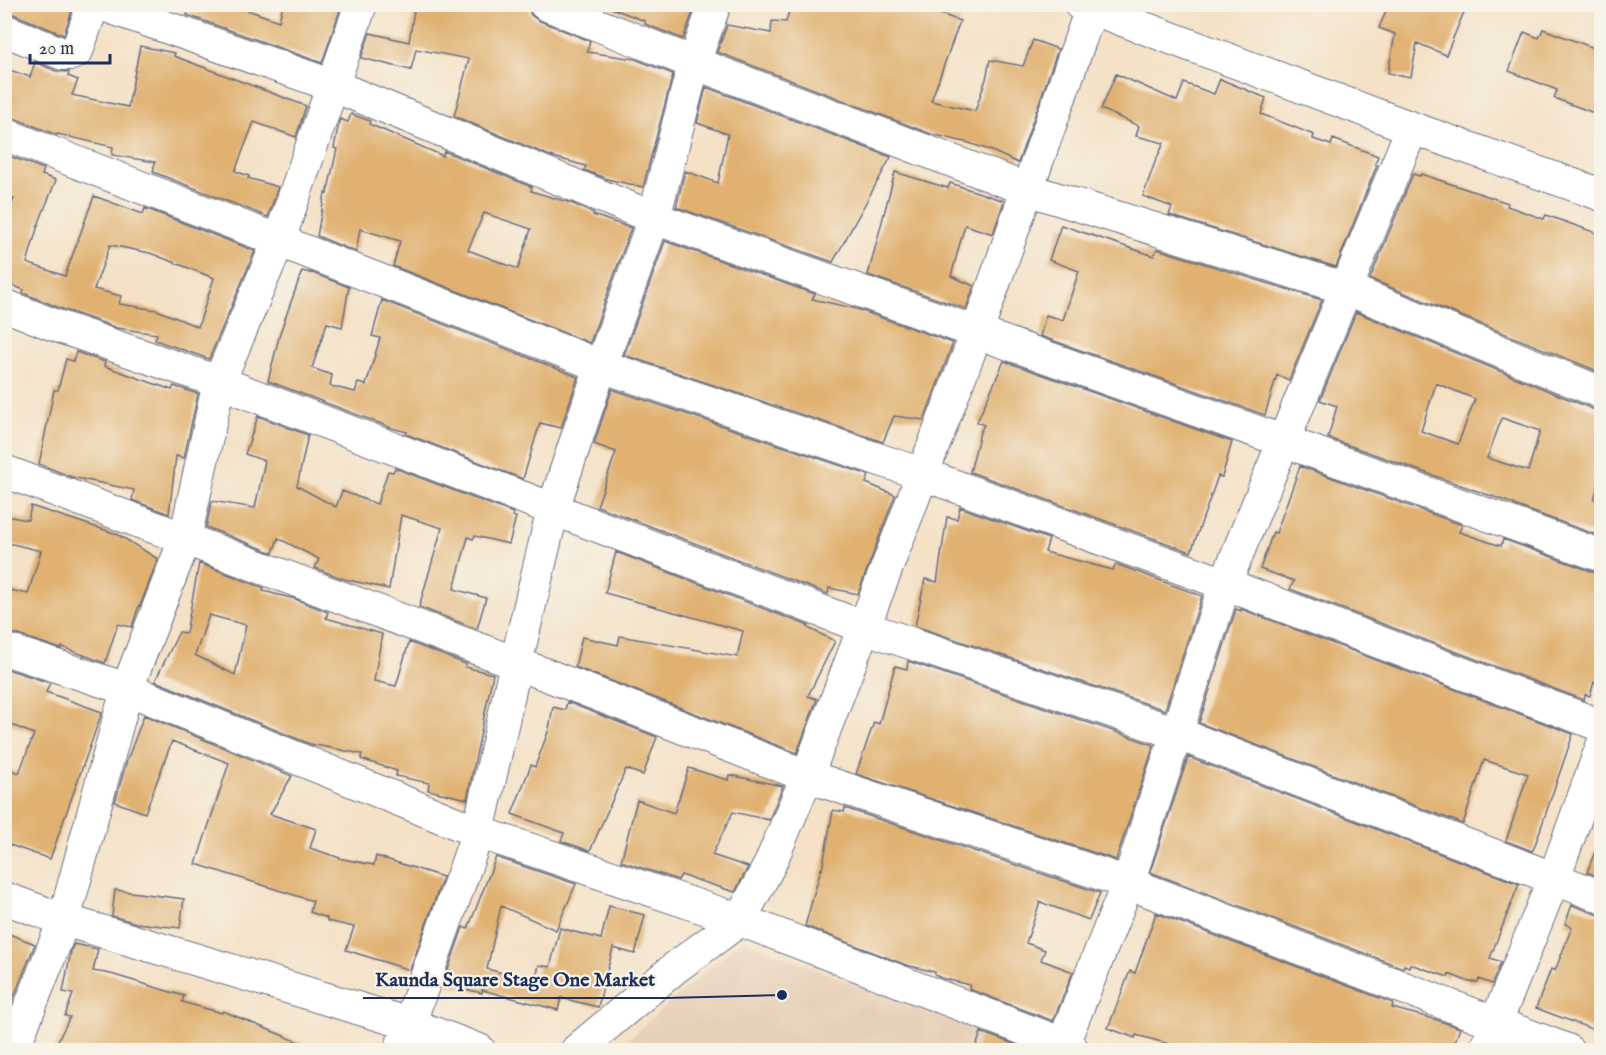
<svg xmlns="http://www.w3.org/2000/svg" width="1606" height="1055" viewBox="0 0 1606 1055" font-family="'IM FELL English',serif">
<rect width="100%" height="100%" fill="#f7f3e8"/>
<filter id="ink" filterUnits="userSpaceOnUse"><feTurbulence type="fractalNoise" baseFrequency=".0167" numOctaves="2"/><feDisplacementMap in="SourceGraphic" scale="12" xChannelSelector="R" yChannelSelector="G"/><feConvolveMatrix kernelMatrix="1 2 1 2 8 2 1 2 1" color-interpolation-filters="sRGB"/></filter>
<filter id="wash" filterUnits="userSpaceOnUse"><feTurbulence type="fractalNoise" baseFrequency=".008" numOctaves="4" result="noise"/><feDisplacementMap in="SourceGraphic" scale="24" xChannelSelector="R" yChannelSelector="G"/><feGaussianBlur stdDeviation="1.35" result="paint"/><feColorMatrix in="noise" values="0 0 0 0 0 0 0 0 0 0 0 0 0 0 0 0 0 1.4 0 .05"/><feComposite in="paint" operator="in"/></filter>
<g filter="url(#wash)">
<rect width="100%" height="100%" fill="#f4e1c6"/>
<path fill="#e6cfb7" d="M742 940 1027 1050H615Z"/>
<g id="blocks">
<path fill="#e0b171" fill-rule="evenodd" d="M4 4H74L64 35 11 13 4 12Z
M191 4H230L279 21 283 4H309L326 8 327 4H342L322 63 187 15Z
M415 4H527L531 15 538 20 590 41 587 52 635 59 673 74 643 187 607 179 584 170 586 166 550 156 454 116 469 59 416 49 411 70 361 58 370 33 409 42Z
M606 4H696L683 39 645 24V21L606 6Z
M791 4H933L930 10 960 21 931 101 975 111 986 79 990 60 1023 66 1033 40 1058 49 1018 163 992 151 969 143 931 134 717 52 727 25 771 33 772 21 786 22Z
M1389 4H1447L1464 12 1446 55 1417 43 1411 77 1388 73 1395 34 1379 28Z
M1543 29 1602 51V116L1554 98 1557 90 1509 71 1524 32 1539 38Z
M140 46 175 53 174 56 306 106 296 137 254 122 235 171 249 176 248 178 278 187 268 217 153 172 155 162 112 155 113 147 58 134 57 135 11 117 4 116V68L30 77 35 62 56 71 69 72 68 76 78 80 72 95 128 107Z
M1116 74 1177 101 1184 83 1214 94 1220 79 1266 98 1261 114 1314 135 1313 139 1331 145 1333 139 1378 156 1375 164 1377 165 1336 267 1169 215 1172 207 1143 196 1155 162 1164 143 1136 136 1139 126 1101 109Z
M706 87 891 157 833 262 676 207 685 171 718 183 728 134 697 123Z
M351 114 370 121 369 124 443 156 444 151 532 187 531 191 571 203 594 213 593 215 631 228 590 343 393 266 400 241 360 229 356 252 317 236 325 193 327 194 337 149 334 148 339 122 340 119 348 122ZM484 213 531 229 518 269 468 250Z
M4 154 44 169 42 175 56 180 38 225 27 263 65 276 94 196 143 214 145 208 255 251 209 359 155 340 157 334 117 328 60 308 23 293 24 290 4 282V224L14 199 4 196ZM110 245 150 253 214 278 198 327 157 310 119 304 121 296 94 289Z
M895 172 948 188 950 183 1004 201 993 234 965 225 951 276 974 286 966 309 868 275Z
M1413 174 1420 176 1421 174 1508 203 1507 206 1544 219 1546 215 1602 235V373L1370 279Z
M1061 225 1154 256 1157 249 1322 300 1289 380 1277 375 1265 415 1040 336 1046 315 1063 320 1079 271 1049 260Z
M665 241 815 294 812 299 857 309 953 343 924 420 894 416 883 442 624 355Z
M302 271 310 273V272L349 287 342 327 327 323 312 368 332 375 330 386 355 392 358 383 366 385 380 338 372 336 382 300 578 377 561 428 540 423 523 479 406 434 407 432 392 428 268 381 280 333Z
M1356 312 1595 410 1602 411V474L1594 499 1602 502V537L1514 505V504L1328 438 1337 406 1320 400ZM1436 383 1475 399 1458 444 1421 431ZM1502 418 1540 431 1528 471 1487 458Z
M76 352 105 362 104 366 172 390 174 386 198 394 184 458 176 456 169 514 132 500 134 490 72 477 39 464 54 390H58L66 359 73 361Z
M1004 361 1232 442 1222 477 1218 476 1191 552 970 472 980 432 984 425 977 422Z
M612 389 869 475 866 483 895 495 858 594 829 588 828 594 597 506 616 452 594 444Z
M258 416 308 435 297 486 336 507 342 491 377 504 388 471 393 472 395 468 513 513 512 516 516 517 509 544 475 536 473 539 468 537 454 589 486 598 477 629 419 607 442 528 401 515 389 589 344 579 315 568 319 559 278 538 273 553 206 527 212 501 255 508 265 461 245 454Z
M1300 466 1462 525 1459 532 1501 546 1503 539 1596 573H1602V685L1594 682 1590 696 1585 695 1584 700 1290 589 1294 581 1260 569 1273 532 1276 533Z
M31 506 117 534 158 559 140 606 139 605 132 627 118 624 105 663 62 647 61 649 10 632H4V589L28 594 41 551 4 542V516L28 520Z
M960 507 1049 539 1045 552 1113 570 1116 564 1202 596 1165 710 915 626 925 579 937 582 947 517 957 519Z
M616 552 809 626 808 628 835 641 808 696 817 699 797 753 575 667 582 637 618 645 620 636 737 657 743 631 605 593Z
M199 563 264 588 263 591 295 599 328 612 326 618 382 634 374 681 396 686 409 642 466 664 465 667 493 674 467 799 428 790 429 783 396 776 397 771 361 759 362 754 310 744 155 681 179 632 186 633ZM209 615 246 625 235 675 195 655Z
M1236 609 1241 611V609L1573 734 1534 848 1532 851 1506 841 1528 774 1484 760 1463 824 1199 723Z
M908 661 1154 745 1116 860 856 774 874 722 879 724 895 666 907 669Z
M4 668 50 683 46 692 102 712 50 859 4 843V767L19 773 34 734 4 722Z
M567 702 657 737 643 775 626 769 590 851 561 841 564 833 512 814 531 765 535 767 549 729 553 707 565 710Z
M144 715 292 776 270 814 316 829 310 848 343 859 374 865 376 856 443 877 410 970 346 950 354 927 327 921V918L310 912 313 901 196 864 229 763 172 741 145 813 115 802 126 763Z
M1188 757 1519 884 1490 958 1501 962 1492 984 1479 979 1478 982H1469L1449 974 1448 977 1410 964 1409 967 1404 965 1403 968 1150 872Z
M689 768 728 780 729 775 783 786 769 820 733 812 712 855 748 867 735 892 681 875 678 880 621 861 637 800 674 813Z
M845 808 1100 893 1089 920 1040 902 1026 943 1045 950 1041 960 1073 972 1053 1021 969 989 970 985 941 978 935 975V972L906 965 805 926 821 869 822 870 833 810 844 812Z
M1600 839H1602V878L1587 872Z
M496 857 576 884 556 930 501 906 487 969 535 982 539 965 550 967 560 928 601 939 609 906 645 915 635 954 613 948 598 1007 561 998 558 1010 482 990V993L443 984 463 927 468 929Z
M115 890 184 899 180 928 136 923 112 916Z
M1572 905 1596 914 1602 915V1033L1536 1008 1551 969 1555 971 1572 927 1565 924Z
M1156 913 1393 1003 1392 1008 1437 1020 1460 1028 1452 1050H1191L1136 1035 1135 1038 1108 1028 1130 971 1135 973Z
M4 932 35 944 4 1022Z
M74 944 98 949 93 971 111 974 184 996 182 1002 222 1013 223 1011 318 1050H53L70 1017 65 1016 73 994 63 992 71 951Z
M981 1032 1030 1050H975Z"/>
</g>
</g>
<g filter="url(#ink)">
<use href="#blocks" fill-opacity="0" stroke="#676d82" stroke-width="1.5"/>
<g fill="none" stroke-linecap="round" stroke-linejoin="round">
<defs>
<path id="minor" d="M100 4 334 86 654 218 1283 441 1602 556
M545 4 694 63 1026 189 1347 289 1602 393
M1080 4 1412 128 1602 195
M4 30 63 54H72L77 51 93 4
M4 134 601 366 922 474 1225 584 1602 726
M4 305 54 325 219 382 863 627 1176 733 1602 897
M4 471 516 663 807 776 1128 883 1567 1050
M4 649 127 689 478 832 740 920 1063 1044 1073 1050
M4 898 64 920 410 1024 479 1050
M1063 1044 1128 883 1225 584 1412 128
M13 1050 64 920 127 689 185 539 219 382 279 240 361 4
M400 1050 478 832 516 663 553 509 601 366 654 218 694 63 715 4
M577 1050 676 967 740 920 770 864 807 776 977 332 1091 9
M1485 1050 1554 878 1602 746"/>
</defs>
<use href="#minor" stroke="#676d82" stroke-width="34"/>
<use href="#minor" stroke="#fff" stroke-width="32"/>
</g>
</g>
<path fill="none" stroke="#1b2f5e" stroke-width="2" d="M782 995L667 998H363"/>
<circle fill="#1b2f5e" stroke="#f7f3e8" stroke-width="2" cx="782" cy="995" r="6"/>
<g font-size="20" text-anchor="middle" font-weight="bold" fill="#1b2f5e" stroke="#f7f3e8" stroke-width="4.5" stroke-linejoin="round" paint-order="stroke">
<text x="515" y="986">Kaunda Square Stage One Market</text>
</g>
<rect width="1606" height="1055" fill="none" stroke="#f7f3e8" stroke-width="24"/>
<path d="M30 54v9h80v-9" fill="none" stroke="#1b2f5e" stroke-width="3"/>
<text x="39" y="54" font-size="18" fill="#1b2f5e" stroke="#f7f3e8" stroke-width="4.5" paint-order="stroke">20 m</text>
</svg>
